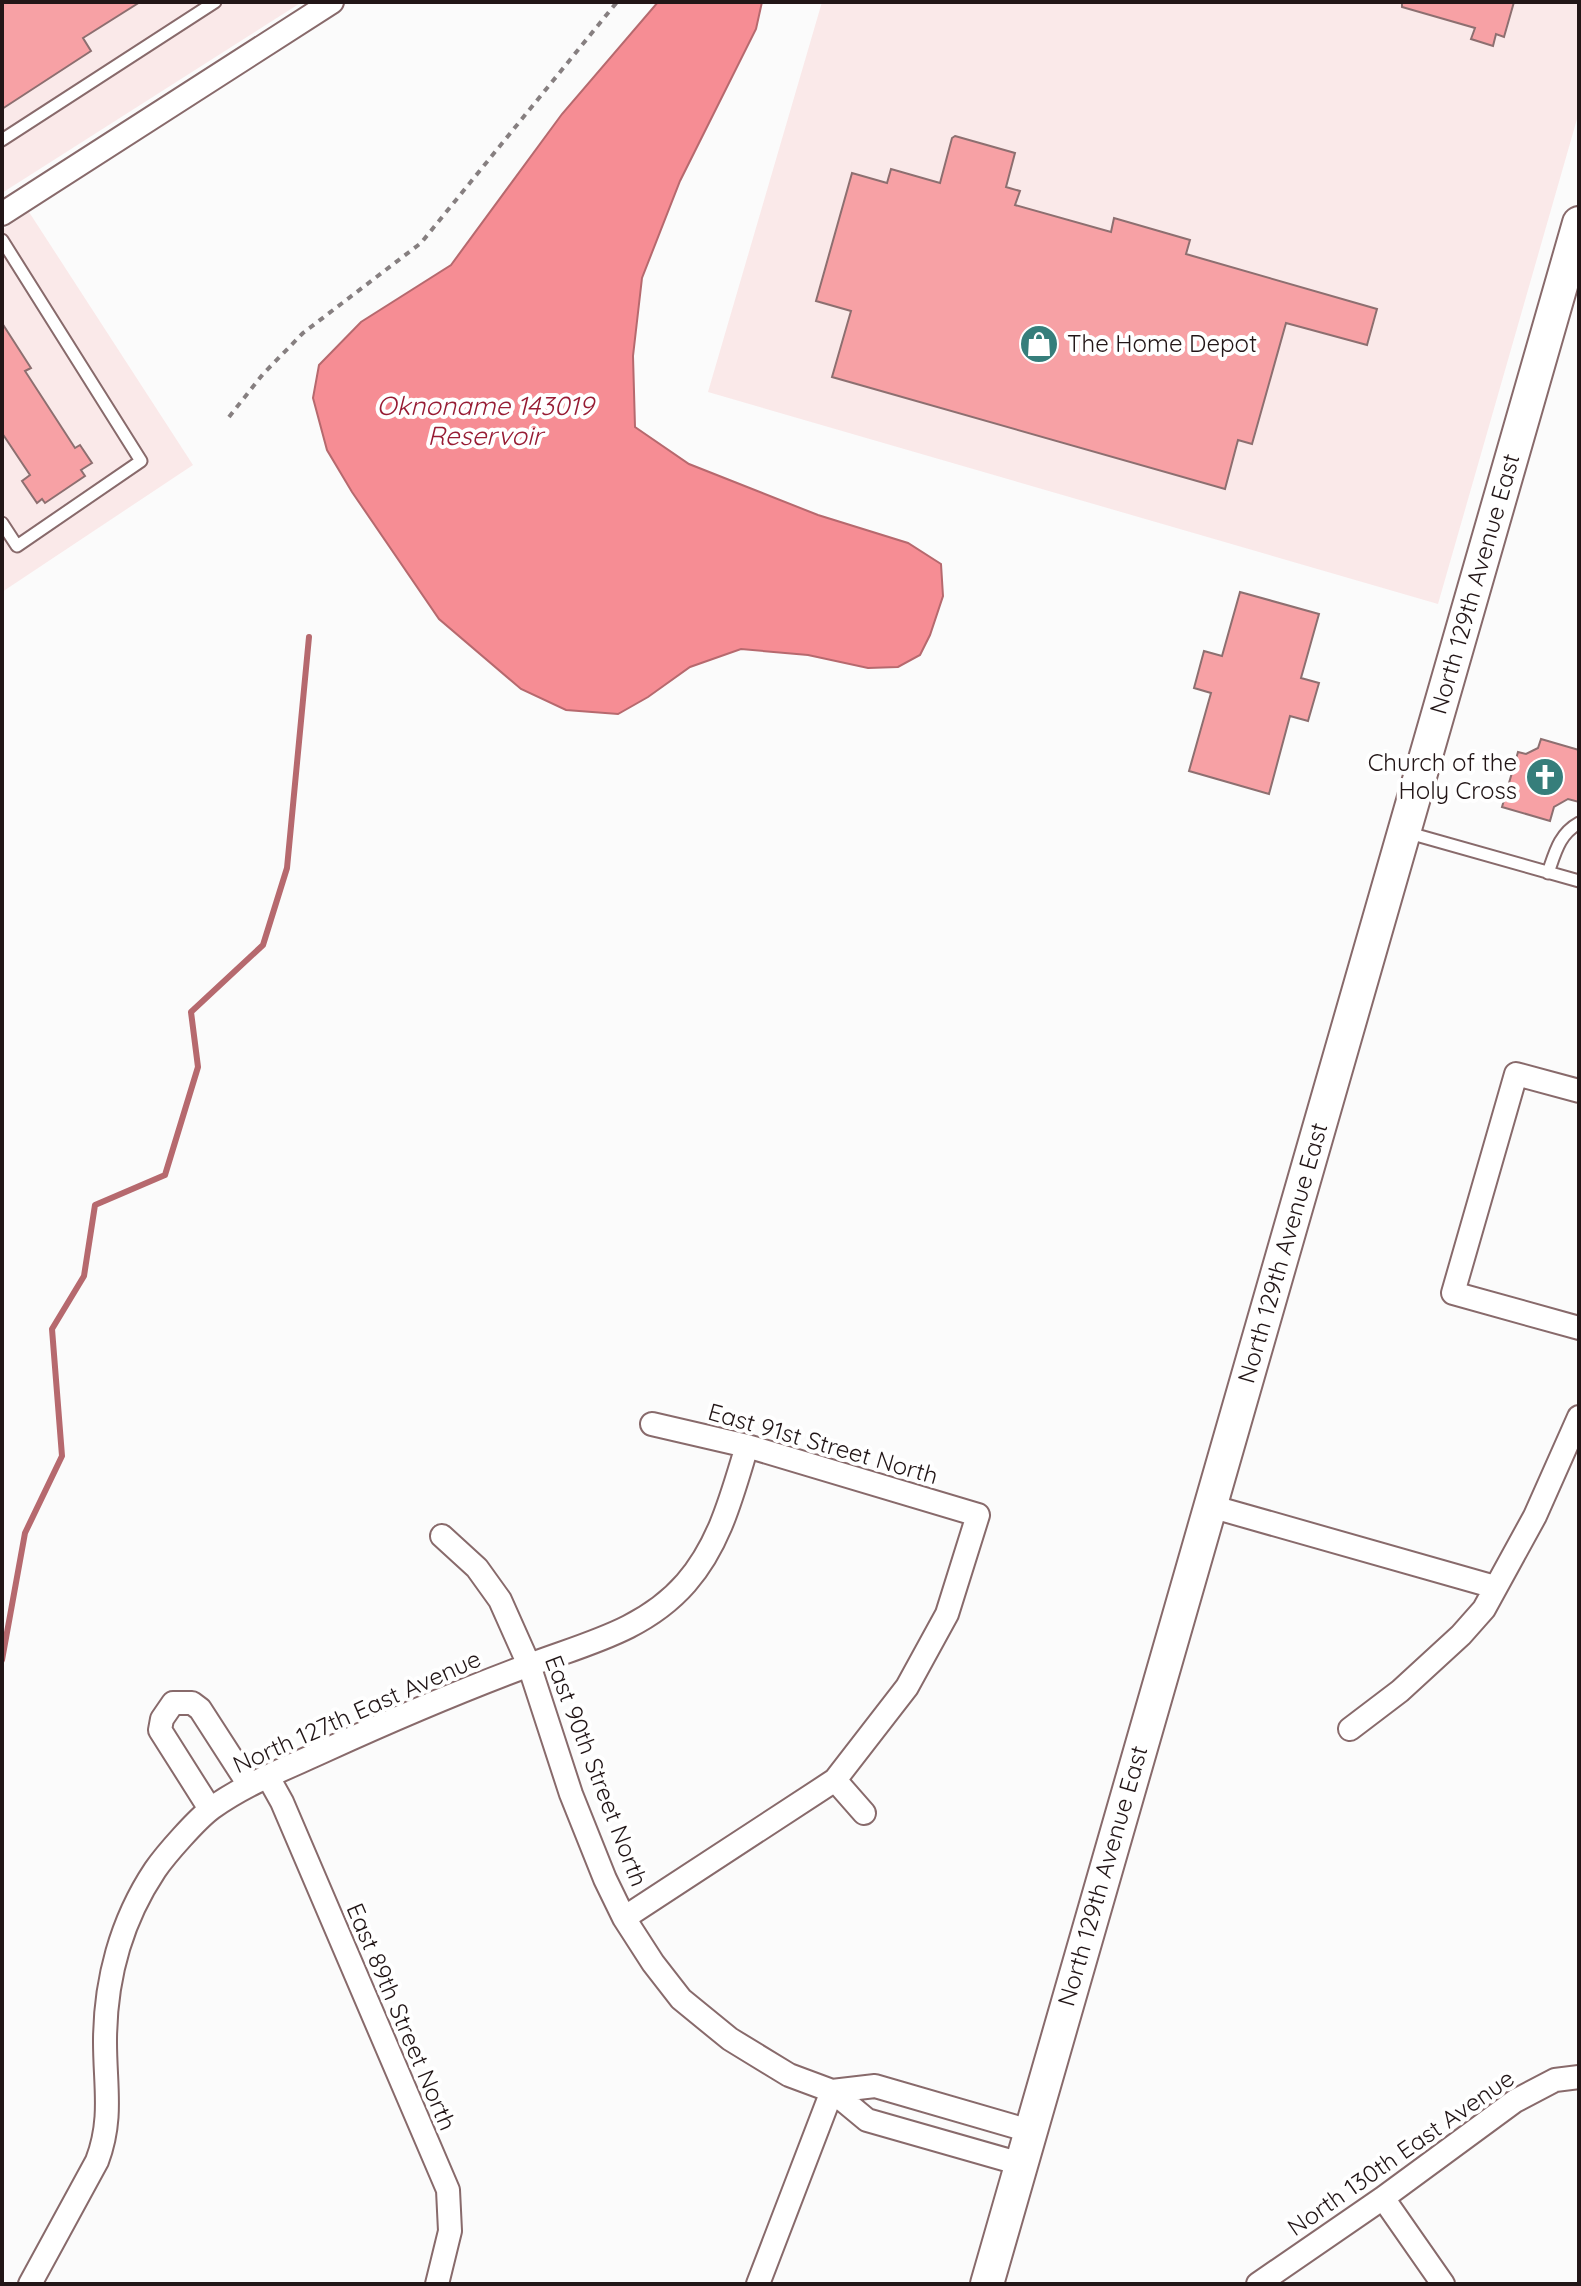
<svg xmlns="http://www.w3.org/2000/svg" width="1581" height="2286" viewBox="0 0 1581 2286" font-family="Quicksand,sans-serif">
<rect width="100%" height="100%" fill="#fbfbfb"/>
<path fill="#fae9e9" d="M2 2H302L2 193Z
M822 2H1579V112L1438 604 708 392Z
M29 212 193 465 2 592V230Z"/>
<path fill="#f68d94" stroke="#b6696e" stroke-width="2" d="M658 2H762L756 29 680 181 642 278 633 356 635 427 689 464 818 515 908 543 941 564 943 596 930 635 920 655 898 667 868 668 808 655 741 649 690 667 648 697 618 714 566 710 521 689 439 619 352 492 327 450 313 398 319 365 361 322 451 265 562 114Z"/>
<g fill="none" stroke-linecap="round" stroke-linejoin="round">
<path stroke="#b6696e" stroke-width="6" d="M2 1660 25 1533 62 1456 52 1329 84 1276 95 1205 165 1175 198 1067 191 1012 263 945 287 868 309 637"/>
</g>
<path fill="#f7a1a5" stroke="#8d6f70" stroke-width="2" d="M2 2H140L83 38 91 51 2 109Z
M1402 2H1514L1504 37 1496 34 1493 46 1471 39 1475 28 1402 7Z
M955 136 1015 153 1006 187 1020 191 1015 205 1111 232 1114 218 1190 240 1186 254 1377 309 1367 345 1286 323 1252 444 1238 440 1225 489 832 377 851 311 816 301 852 173 887 183 891 169 940 183 952 138Z
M2 323 31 368 25 371 75 448 80 445 92 463 81 470 85 476 45 503 42 499 37 503 22 481 30 475 2 433Z
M1240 592 1319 614 1301 678 1319 683 1308 721 1290 716 1269 794 1189 771 1211 693 1194 688 1204 651 1222 656Z
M1541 739 1579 750V802L1568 799 1554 807 1550 821 1502 807 1518 752 1526 754 1538 748Z"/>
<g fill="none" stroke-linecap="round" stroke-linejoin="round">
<defs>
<path id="service" d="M2 140 215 2
M2 240 141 461 17 546 2 523
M1409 833 1579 881
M1548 873C1555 853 1559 834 1579 823"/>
<path id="minor" d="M2 214 332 2
M1579 1091 1516 1074 1453 1293 1579 1328
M1210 1506 1495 1587
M442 1536 477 1568 500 1600 529 1665 571 1794 605 1879 624 1918 653 1963 681 1999 730 2039 789 2075 832 2091 867 2120 1021 2164
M1350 1729 1400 1691 1461 1635 1484 1609 1535 1516 1579 1417
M268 1777 282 1802 448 2190 450 2231 437 2284
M835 1780 864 1813
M210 1809 160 1730 162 1719 173 1703H192L200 1709 249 1785
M624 1918 835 1780 907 1687 947 1614 978 1515 747 1446 652 1424
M832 2091 875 2086 1030 2131
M1383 2198 1443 2284
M30 2284 97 2161C113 2119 105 2086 105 2042 105 1981 121 1921 155 1870 166 1854 197 1819 212 1808 247 1783 287 1768 326 1750 394 1719 462 1690 532 1664 588 1643 645 1630 686 1583 720 1544 732 1495 747 1446
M758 2284 832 2091
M1258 2284 1383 2198 1515 2101 1555 2080 1579 2077"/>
<path id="secondary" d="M987 2284 1579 223"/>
</defs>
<use href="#service" stroke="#886a6b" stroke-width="15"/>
<use href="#minor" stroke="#886a6b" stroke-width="26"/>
<use href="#secondary" stroke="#886a6b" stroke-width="36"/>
<path stroke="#867f80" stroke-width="4" stroke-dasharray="6 6" stroke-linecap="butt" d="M229 417 263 374 303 333 421 243 617 2"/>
<use href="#service" stroke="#fff" stroke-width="11"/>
<use href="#minor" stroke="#fff" stroke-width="22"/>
<use href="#secondary" stroke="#fff" stroke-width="32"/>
</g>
<defs>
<symbol id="shop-disc" viewBox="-11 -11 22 22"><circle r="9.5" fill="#367e7b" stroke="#fff"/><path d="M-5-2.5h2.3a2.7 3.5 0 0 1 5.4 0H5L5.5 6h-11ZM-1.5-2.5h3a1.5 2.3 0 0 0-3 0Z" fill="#fff"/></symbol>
<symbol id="church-disc" viewBox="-11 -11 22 22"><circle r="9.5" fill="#367e7b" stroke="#fff"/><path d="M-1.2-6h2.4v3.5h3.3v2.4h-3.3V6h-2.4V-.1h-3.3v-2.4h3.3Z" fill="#fff"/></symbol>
</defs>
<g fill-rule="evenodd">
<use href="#shop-disc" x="1017" y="322" width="44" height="44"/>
<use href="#church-disc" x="1523" y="755" width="44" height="44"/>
</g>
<g text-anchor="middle" stroke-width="8" stroke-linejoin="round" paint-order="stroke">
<g font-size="24" fill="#221617" stroke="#fff" text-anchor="start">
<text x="1067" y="352">The Home Depot</text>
<text x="1517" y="771" text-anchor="end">Church of the<tspan x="1517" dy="28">Holy Cross</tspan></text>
</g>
<g font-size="24" fill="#221617" stroke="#fff">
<text transform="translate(1475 584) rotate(-74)" y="8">North 129th Avenue East</text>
<text transform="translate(1283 1253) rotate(-74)" y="8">North 129th Avenue East</text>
<text transform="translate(823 1444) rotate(16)" y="8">East 91st Street North</text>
<text transform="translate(357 1712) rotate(-24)" y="8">North 127th East Avenue</text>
<text transform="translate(596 1771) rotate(69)" y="8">East 90th Street North</text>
<text transform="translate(1103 1876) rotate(-74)" y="8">North 129th Avenue East</text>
<text transform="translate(401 2017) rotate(67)" y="8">East 89th Street North</text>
<text transform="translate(1401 2153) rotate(-35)" y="8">North 130th East Avenue</text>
</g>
<g font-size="26" font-style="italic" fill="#971c34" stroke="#fff">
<text x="485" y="415">Oknoname 143019<tspan x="485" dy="30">Reservoir</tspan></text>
</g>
</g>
<rect width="1581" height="2286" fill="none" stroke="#221617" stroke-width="8"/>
</svg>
